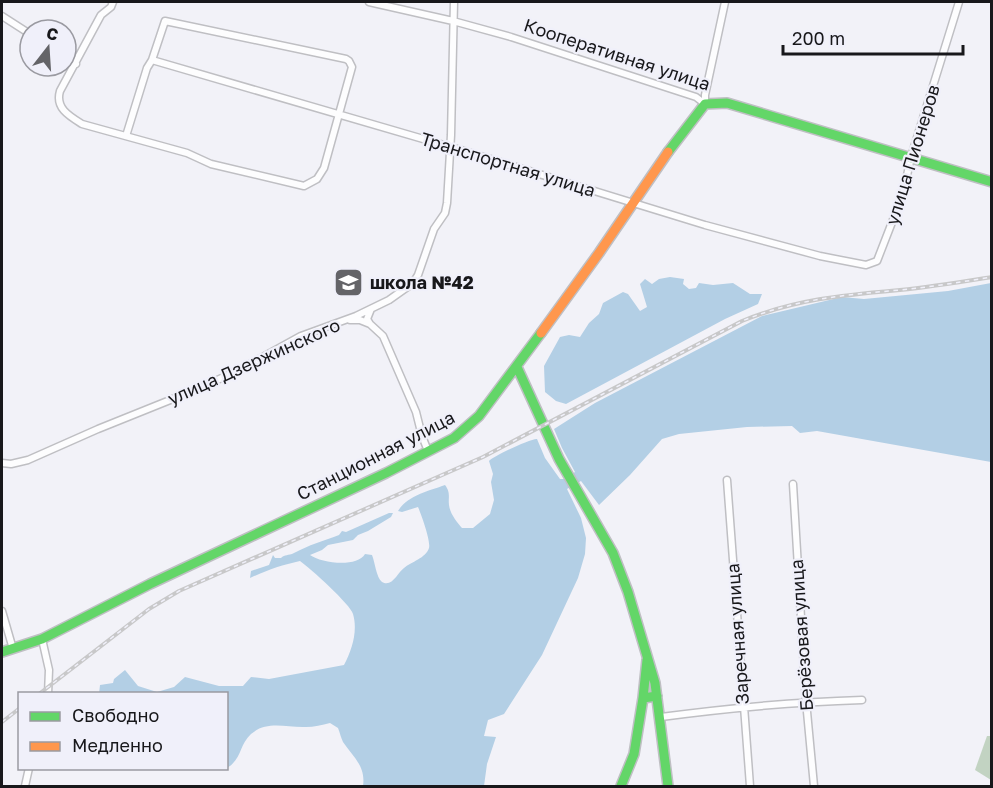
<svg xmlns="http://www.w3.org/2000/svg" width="993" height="788" viewBox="0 0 993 788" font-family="'Golos Text',sans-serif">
<rect width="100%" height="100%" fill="#f2f2f8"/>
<path fill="#c2d3c2" d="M987 736H991V780L975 770Z"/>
<path fill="#b3cfe5" d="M670 277 684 279 683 284 689 289 696 288 699 283 713 285 733 283 750 294H762L758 304 725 319 566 404 556 401 545 392 544 366 560 337 569 335 580 337 589 323 599 314 603 303 623 292 628 294 640 311 647 307 640 284 645 279 652 284 659 279Z
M991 283V462L817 431 800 433 792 426 747 427 679 434 662 439 630 475 599 505 581 481 567 489 581 518 586 538 585 554 578 578 542 655 504 714 488 720 484 736 496 737 487 764 484 786H363C366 766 353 757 343 742 341 738 340 733 338 728L330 723C322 725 314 727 306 727 287 728 267 720 251 734 239 745 242 759 227 768L226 694H99L100 685 113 683 114 679 125 670 138 686 157 692 174 687 185 677 219 686H243L251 677 269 679 344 665C352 650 358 631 353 614 351 605 310 568 300 561 282 565 267 570 250 578L251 571 269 565 273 555 275 558H281C285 554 288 556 294 553 309 545 323 541 339 535L342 531 346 532 389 513H393L391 517 368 531 358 535 353 540 328 545 322 550 310 555C321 563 357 568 365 554L372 555C375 562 376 577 382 582 392 588 398 572 404 568 411 562 426 558 429 548 431 541 421 514 418 507L402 512 398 511C408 495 429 491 445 485 451 493 448 497 449 505 450 514 457 522 462 528H473L490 514 494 500 491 482 493 474 489 461C493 456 532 438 537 439L545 458 560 479H564L575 472 562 448 554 429 595 403 762 316 842 297 864 299 948 291Z"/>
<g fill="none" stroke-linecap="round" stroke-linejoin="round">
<defs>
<path id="street" d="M113 2 111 7 101 15 60 91C55 108 69 116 82 124L187 153 211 164 304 186 317 179 324 168 352 67 349 61 346 59 165 21 152 60 147 68 126 136
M369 2 453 21 511 37 696 97 705 104
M2 16 30 34
M66 57 76 64
M152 60 461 150 705 225 820 256 866 265 877 261 903 194 911 157 959 2
M705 104V95L725 2
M371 309 367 319 370 324 383 336 416 412 422 436 428 451
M350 320H360L370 324
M2 463 11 464 28 460 98 429 200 388 241 369 301 336 356 316 389 300 413 283 418 275 434 229 445 213 447 203 451 135 454 2
M727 480 750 786
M793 484 806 701 814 786
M2 611 13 649
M42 639 49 670 48 694
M661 717C728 708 794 702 862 700
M25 786 29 768"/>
<path id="fast" d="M668 152 705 104 727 103 992 182
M517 367 559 459 613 553 628 592 655 683 668 786
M2 652 42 639 150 584 386 473 454 438 479 416 541 333
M643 698 647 660
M621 786 634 754 643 698 657 696"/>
<path id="slow" d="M541 333 599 253 668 152"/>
</defs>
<use href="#street" stroke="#bfbfc3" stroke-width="9"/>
<use href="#fast" stroke="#bfbfc3" stroke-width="12"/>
<use href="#slow" stroke="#bfbfc3" stroke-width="12"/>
<use href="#street" stroke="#fdfdfe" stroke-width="6"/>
<use href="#fast" stroke="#63d668" stroke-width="9"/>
<use href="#slow" stroke="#ff974d" stroke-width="9"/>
<defs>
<path id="rail" d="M39 694 149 609 179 591 483 457 742 321C796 299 844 295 900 290 931 287 961 282 992 277
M2 722 20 708"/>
</defs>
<use href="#rail" stroke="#c8c8c9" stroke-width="4"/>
<use href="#rail" stroke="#f0f0fa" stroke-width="1.5" stroke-dasharray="4.5" stroke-linecap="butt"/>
</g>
<defs>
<symbol id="school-square" viewBox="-11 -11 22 22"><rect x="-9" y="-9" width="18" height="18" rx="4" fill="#646468" stroke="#f0f0fa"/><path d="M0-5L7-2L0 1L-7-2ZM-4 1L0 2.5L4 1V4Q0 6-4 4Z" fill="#fff"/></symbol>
</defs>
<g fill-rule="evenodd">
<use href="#school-square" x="332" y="266" width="33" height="33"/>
</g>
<g text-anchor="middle" stroke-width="4.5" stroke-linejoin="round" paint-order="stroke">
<g font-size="18" fill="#18181b" stroke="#f0f0fa">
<text transform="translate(617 55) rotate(18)" y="6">Кооперативная улица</text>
<text transform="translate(913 155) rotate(-73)" y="6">улица Пионеров</text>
<text transform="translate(508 165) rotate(17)" y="6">Транспортная улица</text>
<text transform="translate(254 362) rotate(-24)" y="6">улица Дзержинского</text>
<text transform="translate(376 456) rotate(-27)" y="6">Станционная улица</text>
<text transform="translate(738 634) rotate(-94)" y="6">Заречная улица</text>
<text transform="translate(802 635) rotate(-94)" y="6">Берёзовая улица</text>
</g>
<g font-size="18" font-weight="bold" fill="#18181b" stroke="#f0f0fa" text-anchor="start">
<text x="370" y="289">школа №42</text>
</g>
</g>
<rect width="993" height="788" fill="none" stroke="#18181b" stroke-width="6"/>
<rect x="18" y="692" width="210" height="78" fill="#f0f0fa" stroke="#9a9aa1" stroke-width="1.5"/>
<rect x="30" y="712" width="30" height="9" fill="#63d668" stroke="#9a9aa1" stroke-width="1.5"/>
<text x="72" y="722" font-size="18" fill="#18181b">Свободно</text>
<rect x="30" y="742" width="30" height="9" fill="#ff974d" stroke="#9a9aa1" stroke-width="1.5"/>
<text x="72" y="752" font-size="18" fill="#18181b">Медленно</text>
<g transform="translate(48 48) rotate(17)"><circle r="28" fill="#f0f0fa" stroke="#9a9aa1" stroke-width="1.5"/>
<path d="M0-4.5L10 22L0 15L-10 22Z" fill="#646468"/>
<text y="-9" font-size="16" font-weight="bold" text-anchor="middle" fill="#18181b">С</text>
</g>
<path d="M783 45v9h180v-9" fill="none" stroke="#18181b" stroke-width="3"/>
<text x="792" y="45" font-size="18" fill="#18181b" stroke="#f0f0fa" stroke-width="4.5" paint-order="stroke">200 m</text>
</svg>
